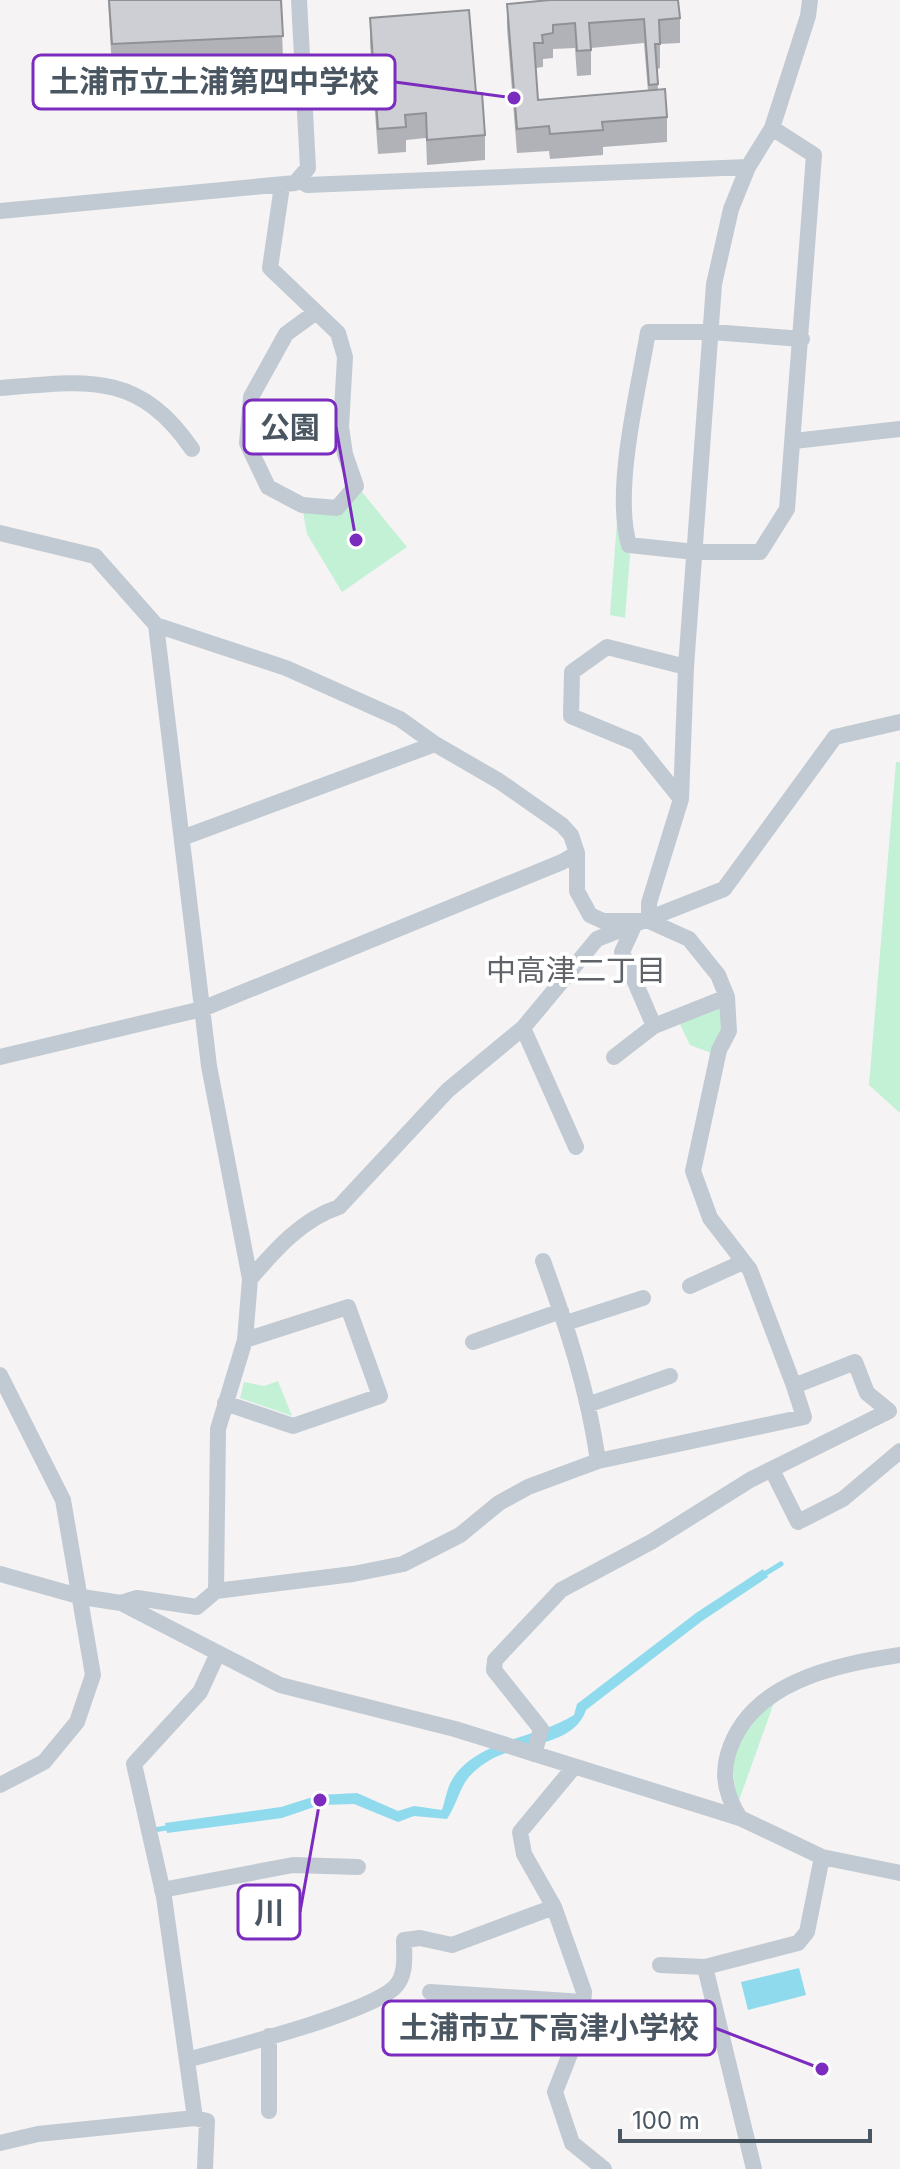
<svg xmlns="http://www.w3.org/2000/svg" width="900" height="2169" viewBox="0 0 900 2169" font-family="Inter,'Noto Sans JP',sans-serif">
<rect width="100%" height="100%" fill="#f5f3f3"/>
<path fill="#c3f1d5" d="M357 486 407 547 342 592 307 534 302 506 337 509Z
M617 521 630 556 625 618 610 615Z
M896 762H900V1113L869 1085Z
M723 1003V1030L714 1054 690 1045 678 1020Z
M278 1381 292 1416 240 1398 244 1382 264 1386Z
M776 1697 737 1806 729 1732 757 1715Z"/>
<path fill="#90daee" d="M763 1569 768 1577 702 1621 586 1710C574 1747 518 1743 490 1760 457 1780 464 1792 447 1819L414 1816 398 1822 354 1804 320 1805 282 1818 167 1833 165 1823 281 1807 319 1795 357 1793 398 1811 414 1806 442 1810C445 1801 447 1788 452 1780 475 1740 538 1738 574 1715L577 1704 696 1613Z
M799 1968 806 1995 748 2010 741 1982Z"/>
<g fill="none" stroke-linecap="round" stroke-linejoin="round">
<path stroke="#90daee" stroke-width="5" d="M761 1576 781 1564
M154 1830 172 1827"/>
<path stroke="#c1cad2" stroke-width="16" d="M772 128 814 155 787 509 760 552H695L629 545C613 490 638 391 648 332H712L802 339
M300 180 307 185 748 167
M282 186 270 268 338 333 345 357 341 427 345 454 356 486 337 508 302 505 268 487 247 443 251 397 286 334 316 312
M0 211 295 183 308 168 299 0
M0 388C85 381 138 370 192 449
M794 441 900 429
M0 533 95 556 156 625 209 1066 250 1279 245 1340 218 1429 216 1591
M156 625 286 668 400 719 435 744 499 781 562 825 571 835 577 853V891L590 915 603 921H649L689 939 718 975 727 997 729 1031 719 1050 693 1171 710 1218 750 1270 794 1386 855 1362 867 1393 889 1411 750 1480 651 1542 561 1590 495 1660 494 1670 541 1729 534 1754
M681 799 636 743 571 716 572 672 607 647 686 667
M182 838 435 744
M649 921V903L681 799 686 667 714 284 731 209 748 167 772 128 808 16 810 0
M634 926 622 952 654 1026
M523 1028 576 1147
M0 1057 202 1009 562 862 577 853
M614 1057 654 1026 727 997
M543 1261C567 1327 588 1390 598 1461
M250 1279C275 1250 302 1219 339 1207L448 1090 523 1028 597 939 724 889 835 737 900 722
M690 1286 743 1262
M566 1323 643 1298
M473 1342 561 1311
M0 1375 63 1500 93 1675 77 1722 44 1762 0 1785
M225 1403 293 1426 380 1396 348 1307 245 1340
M590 1404 670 1376
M772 1470 798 1522 843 1499 900 1451
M0 1574 82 1597 121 1603 280 1685 455 1729 740 1818 822 1857 900 1873
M121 1603 137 1598 197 1607 216 1591 353 1574 403 1564 460 1535 499 1503 528 1487 598 1461 804 1417 794 1386
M574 1767 520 1832 524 1854 554 1907 584 1992 581 2026 555 2092 572 2143 604 2169
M740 1818C727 1798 721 1777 728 1754 749 1682 835 1665 900 1655
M162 1890 293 1865 358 1867
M660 1965 705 1967 798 1943 807 1932 822 1857
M705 1967 754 2169
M430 1992 583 2002
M187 2060C230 2048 365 2014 394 1988 407 1976 404 1956 404 1940L420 1938 452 1945 554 1907
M269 2111V2036
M195 2118 207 2121 205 2169
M0 2143 38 2134 195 2118 164 1897 134 1764 200 1692 218 1653"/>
</g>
<path fill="#b0b2b7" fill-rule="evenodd" d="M108 0H281L283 60 112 69Z
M507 4 680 18V43L660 44V68L657 69 658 90 667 117V142L603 147V155L550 159 549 151 517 153 507 28ZM644 43 648 91 538 100 536 68 543 67V59L553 58V49L575 48 577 76 591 75V48Z
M370 18 476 93 485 135V160L427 165 426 138 406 140V152L378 154 370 43Z"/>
<path fill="#cdcfd5" stroke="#909195" stroke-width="2" d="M109 0H281L283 36 112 44Z
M550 0H678L680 18 659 20 660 44H655L658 84 649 85 644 19 589 23 591 50 577 51 575 23 553 25V33L542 35 543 43H534L538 100 665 89 667 117 602 122 603 130 550 134 549 126 517 129 507 4Z
M469 10 476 93H482L485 135 427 140 426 113 405 115 406 127 378 129 370 18Z"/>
<g text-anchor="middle" stroke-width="8" stroke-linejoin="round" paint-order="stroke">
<g font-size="30" fill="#5f6368" stroke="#fff">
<text x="576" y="981">中高津二丁目</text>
</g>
</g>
<path fill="none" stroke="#7b2cbf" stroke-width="3" d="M514 98L395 82M356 540L336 427M320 1800L300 1912M822 2069L715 2028"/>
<g fill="#7b2cbf" stroke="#fff" stroke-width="3">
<circle cx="514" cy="98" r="8"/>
<circle cx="356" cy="540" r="8"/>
<circle cx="320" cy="1800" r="8"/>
<circle cx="822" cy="2069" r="8"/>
</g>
<g fill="#fff" stroke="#7b2cbf" stroke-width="3">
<rect x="33" y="55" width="362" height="54" rx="8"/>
<rect x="244" y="400" width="92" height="54" rx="8"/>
<rect x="238" y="1885" width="62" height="54" rx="8"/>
<rect x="383" y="2001" width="332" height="54" rx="8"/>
</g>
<g font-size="30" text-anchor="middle" font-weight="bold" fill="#4a5661">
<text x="214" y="92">土浦市立土浦第四中学校</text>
<text x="290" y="438">公園</text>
<text x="269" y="1923">川</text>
<text x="549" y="2038">土浦市立下高津小学校</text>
</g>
<path d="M620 2129v12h250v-12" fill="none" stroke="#4a5661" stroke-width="4"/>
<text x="632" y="2129" font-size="24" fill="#4a5661" stroke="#ffffff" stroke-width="6" paint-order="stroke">100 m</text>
</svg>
